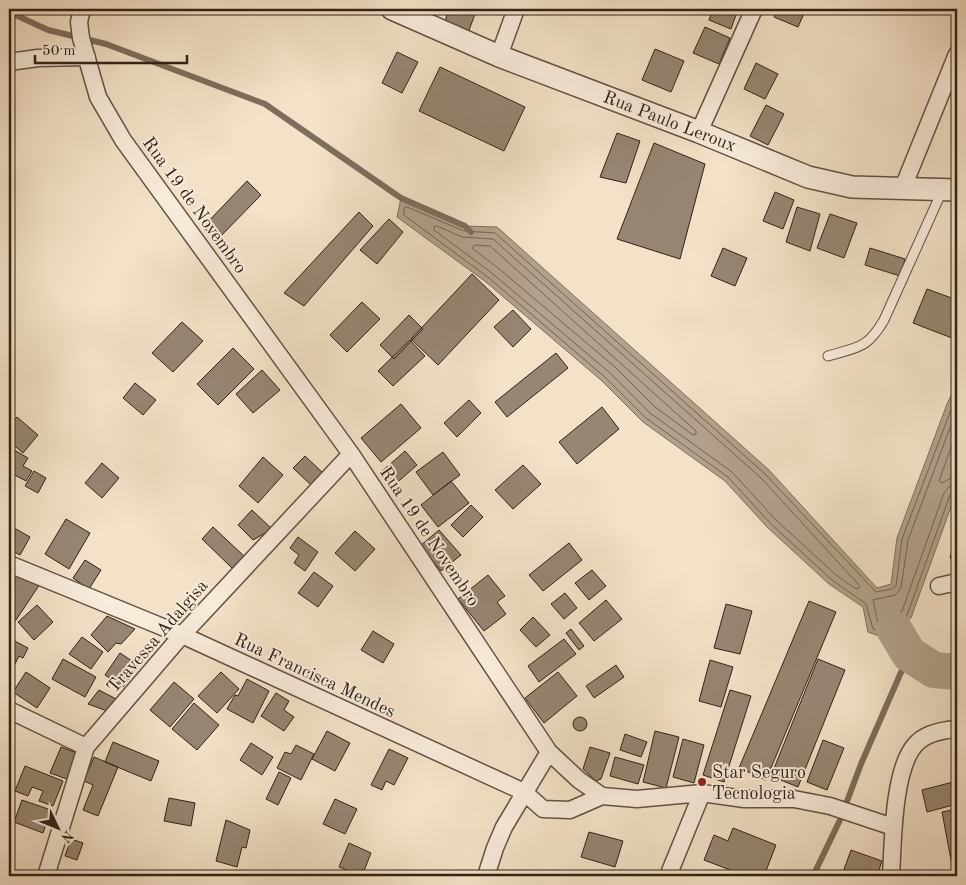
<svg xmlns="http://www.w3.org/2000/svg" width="966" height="885" viewBox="0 0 966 885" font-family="'Old Standard TT',serif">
<rect width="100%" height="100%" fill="#f4e2c8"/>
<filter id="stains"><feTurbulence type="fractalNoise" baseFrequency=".004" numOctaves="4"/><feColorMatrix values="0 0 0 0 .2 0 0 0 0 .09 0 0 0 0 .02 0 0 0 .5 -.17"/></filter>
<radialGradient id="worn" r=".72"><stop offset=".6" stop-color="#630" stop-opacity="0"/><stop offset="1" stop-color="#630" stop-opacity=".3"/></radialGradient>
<path fill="#b2a18c" stroke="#7e6e5d" d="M401 198 465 226 497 227 769 470 877 588 891 584 897 538 947 404 957 383V490L911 618 894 629 879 636 868 632 863 607 829 584 767 527 725 481 643 422 602 381 486 282 397 217Z"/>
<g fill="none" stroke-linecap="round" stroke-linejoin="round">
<path stroke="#726252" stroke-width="1" d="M437 226 462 237 493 239 761 478 859 585V588L856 589 836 575 775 519 732 472 650 413 610 373 493 274 434 230V227Z
M475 245 490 246 696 431V434L693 435 655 407 615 367 498 268 473 249V247Z
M957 394 902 539 896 586 892 589 876 592 765 474 495 233 464 231 407 207 404 208V215L489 278 606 378 646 418 728 477 770 523 832 580 866 604 873 629C885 633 898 621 907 615L950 495 953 492 957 491
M957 409 908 540 901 588 895 595 873 600 878 623 889 619 902 611 944 493 949 487 957 485
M957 431 939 481 942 483 949 479 957 478"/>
<path stroke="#7e6e5d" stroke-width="6" d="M9 12 48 30 106 44 265 104 401 198 465 226 471 232
M813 876 840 820 861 764 909 654"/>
<path stroke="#b2a18c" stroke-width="36" d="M894 629 909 654 934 670 957 672"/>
</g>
<path fill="#968673" stroke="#312217" d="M449 9H461L475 14 468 33 444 24Z
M713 9H738L731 29 709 20Z
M778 9H806L798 27 774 17Z
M705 27 730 38 719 64 693 53Z
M655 49 684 61 671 92 642 80Z
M397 52 418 62 402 93 382 83Z
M756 63 778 74 765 99 744 89Z
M440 67 525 107 504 151 419 111Z
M766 105 784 114 768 145 750 136Z
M617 133 640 141 626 183 600 177Z
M654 143 705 164 680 259 617 239Z
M247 181 261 195 217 240 203 227Z
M775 192 794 200 783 229 763 221Z
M797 207 820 214 810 251 786 242Z
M359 212 373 226 304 306 284 293Z
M830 214 857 223 844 258 817 248Z
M389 219 403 232 377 264 360 250Z
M723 248 747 258 735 286 711 276Z
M870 248 905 259 900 276 865 265Z
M472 274 499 300 438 365 411 339Z
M927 289 957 300V340L913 323Z
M362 302 380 319 347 352 330 335Z
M513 310 531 329 513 347 494 327Z
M409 315 423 329 394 359 380 345Z
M182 322 203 341 173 372 152 353Z
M410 340 425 356 393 386 378 371Z
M233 348 254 369 218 405 197 384Z
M556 353 568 368 507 417 495 402Z
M262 370 280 390 253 413 236 394Z
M135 383 156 400 143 415 123 398Z
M469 400 481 413 457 437 444 423Z
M401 404 421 428 381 462 361 438Z
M602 407 619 429 577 464 559 442Z
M17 417 38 435 23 453 9 441V426Z
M9 447 28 458 23 466 32 471 26 481 9 472Z
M405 451 417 465 392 487 380 473Z
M443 452 460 475 433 495 416 472Z
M305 456 324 474 312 486 293 468Z
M263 457 283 475 258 503 239 486Z
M102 463 119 478 102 498 85 483Z
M523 465 541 484 513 509 495 490Z
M34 471 46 478 38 493 25 486Z
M451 481 469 503 438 527 421 505Z
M471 505 483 517 463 537 451 525Z
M252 510 272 529 253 540 238 525Z
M66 519 90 533 69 569 45 554Z
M9 525 30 537 20 555 9 549Z
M213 527 244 556 232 568 202 539Z
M439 530 461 555 441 571 420 546Z
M355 531 375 549 355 571 335 553Z
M957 531V560L950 558Z
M298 537 318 552 305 571 294 563 299 555 290 548Z
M569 543 582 560 543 591 529 575Z
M85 560 101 570 89 589 73 578Z
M9 569 40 584 16 620 9 616Z
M592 570 606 586 589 600 575 583Z
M314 572 333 586 318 607 298 593Z
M488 575 505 596 497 602 506 614 484 631 458 599Z
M565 593 577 608 564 619 551 604Z
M606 600 622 619 594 641 579 623Z
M809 601 836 612 766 780 739 768Z
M726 604 752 611 740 654 714 648Z
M37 605 53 622 34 640 18 622Z
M107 616 135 629 121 644 116 643 108 652 91 635Z
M533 617 550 635 536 647 520 630Z
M571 629 584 646 579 650 566 633Z
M373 631 394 644 383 663 361 650Z
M82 637 103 652 91 669 69 654Z
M9 638 28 648 23 658 19 656 9 676Z
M564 639 576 654 539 682 528 666Z
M120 653 138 665 123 687 105 675Z
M63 659 96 677 85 697 52 679Z
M818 659 845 670 798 787 771 776Z
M710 660 733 667 721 707 699 701Z
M616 665 624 677 594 698 586 686Z
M26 672 50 688 37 708 13 692Z
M221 672 239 689 217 713 198 696Z
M558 672 577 696 544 723 525 698Z
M247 679 269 691 253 723 227 709 235 695 238 696Z
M174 682 194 699 170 727 150 710Z
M99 690 120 701 110 712 88 704Z
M730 690 751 696 724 782 703 775Z
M276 693 289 701 284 710 294 717 284 731 261 716Z
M194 703 219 725 197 750 172 729Z
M573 724a7 7 0 1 1 14 0a7 7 0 1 1-14 0Z
M327 731 350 743 335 771 312 759Z
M655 731 679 737 666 788 643 782Z
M625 734 647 742 641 757 620 750Z
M683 739 704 745 694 783 673 777Z
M823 740 844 748 827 790 807 782Z
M113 742 159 761 151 781 105 762Z
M251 743 273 757 262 775 240 760Z
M296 745 314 754 301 780 277 768 285 752 291 754Z
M61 747 77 753 67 779 50 773Z
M590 747 610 753 601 779 596 781 583 769Z
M389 749 408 758 394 785 386 781 382 790 371 785Z
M94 757 118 767 98 816 83 810 93 785 84 781Z
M615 757 644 765 638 784 610 776Z
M25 766 63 781 53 806 39 801 43 791 32 787 28 796 15 791Z
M279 772 291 778 278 805 266 799Z
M957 781V804L927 812 922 790Z
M169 798 195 803 191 826 164 821Z
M335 799 357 809 345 834 323 824Z
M22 800 51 810 43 833 14 822Z
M957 809V859L951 860 942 812Z
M226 820 250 830 246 848 242 847 237 867 216 861Z
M733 828 776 845 764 876H746L704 860 714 835 728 841Z
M589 832 623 841 615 867 581 857Z
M71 839 83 843 77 860 65 856Z
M349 843 371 853 362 876 339 867Z
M851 850 882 861 877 876 842 875Z"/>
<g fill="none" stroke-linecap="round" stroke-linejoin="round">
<defs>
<path id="service" d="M828 356C858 347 867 349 884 320L942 191"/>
<path id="minor" d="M82 9 79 22 81 38 98 97 123 140 351 454 549 752 579 780 602 796 637 799 702 793 744 799H794L830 806 893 827
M499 56 516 9
M9 62 38 58 87 57
M699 132 754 9
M902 190 957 54
M9 564 182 635 524 792 543 809 570 810 602 796
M939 586 957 582
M9 710 86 747
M46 876 86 747 182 635 351 454
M486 876 495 848 504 827 549 752
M668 876 702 793
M891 876C893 842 893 770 915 745 925 733 943 730 957 729"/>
<path id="tertiary" d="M392 9 499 56 699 132 808 177 852 187 957 190"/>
</defs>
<use href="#service" stroke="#625243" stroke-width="11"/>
<use href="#minor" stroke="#625243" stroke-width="19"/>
<use href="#tertiary" stroke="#625243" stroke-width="24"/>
<use href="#service" stroke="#f8ecdb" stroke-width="9"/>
<use href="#minor" stroke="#f8ecdb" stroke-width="16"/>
<use href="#tertiary" stroke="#f8ecdb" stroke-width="21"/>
</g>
<circle fill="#8f2418" stroke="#f8ecdb" stroke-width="2" cx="702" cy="782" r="5"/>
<g text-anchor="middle" stroke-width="4" stroke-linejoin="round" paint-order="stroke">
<g font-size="18" fill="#312217" stroke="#f8ecdb">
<text transform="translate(670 121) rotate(21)" y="6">Rua Paulo Leroux</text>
<text transform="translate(195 205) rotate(54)" y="6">Rua 19 de Novembro</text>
<text transform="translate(430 536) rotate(56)" y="6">Rua 19 de Novembro</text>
<text transform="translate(157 636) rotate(-49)" y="6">Travessa Adalgisa</text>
<text transform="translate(315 675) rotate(25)" y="6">Rua Francisca Mendes</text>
</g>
<g font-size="18" fill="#312217" stroke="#f8ecdb" text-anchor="start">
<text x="712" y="778">Star Seguro<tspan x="712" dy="21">Tecnologia</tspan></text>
</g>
</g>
<rect width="966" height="885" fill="none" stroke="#f4e2c8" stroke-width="30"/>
<rect x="10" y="10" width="946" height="865" fill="none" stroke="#312217" stroke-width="2.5"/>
<rect x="15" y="15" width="936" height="855" fill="none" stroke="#312217"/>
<g transform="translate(58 828) rotate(133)" stroke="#f8ecdb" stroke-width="4" paint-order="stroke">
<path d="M0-4L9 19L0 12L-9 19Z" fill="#312217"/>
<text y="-8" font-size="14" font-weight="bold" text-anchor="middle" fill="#312217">N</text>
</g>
<path d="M35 55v8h152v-8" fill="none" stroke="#312217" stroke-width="2.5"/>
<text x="42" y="55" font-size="15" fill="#312217" stroke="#f8ecdb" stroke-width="4" paint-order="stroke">50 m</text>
<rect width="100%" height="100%" filter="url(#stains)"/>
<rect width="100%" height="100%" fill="url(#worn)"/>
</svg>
